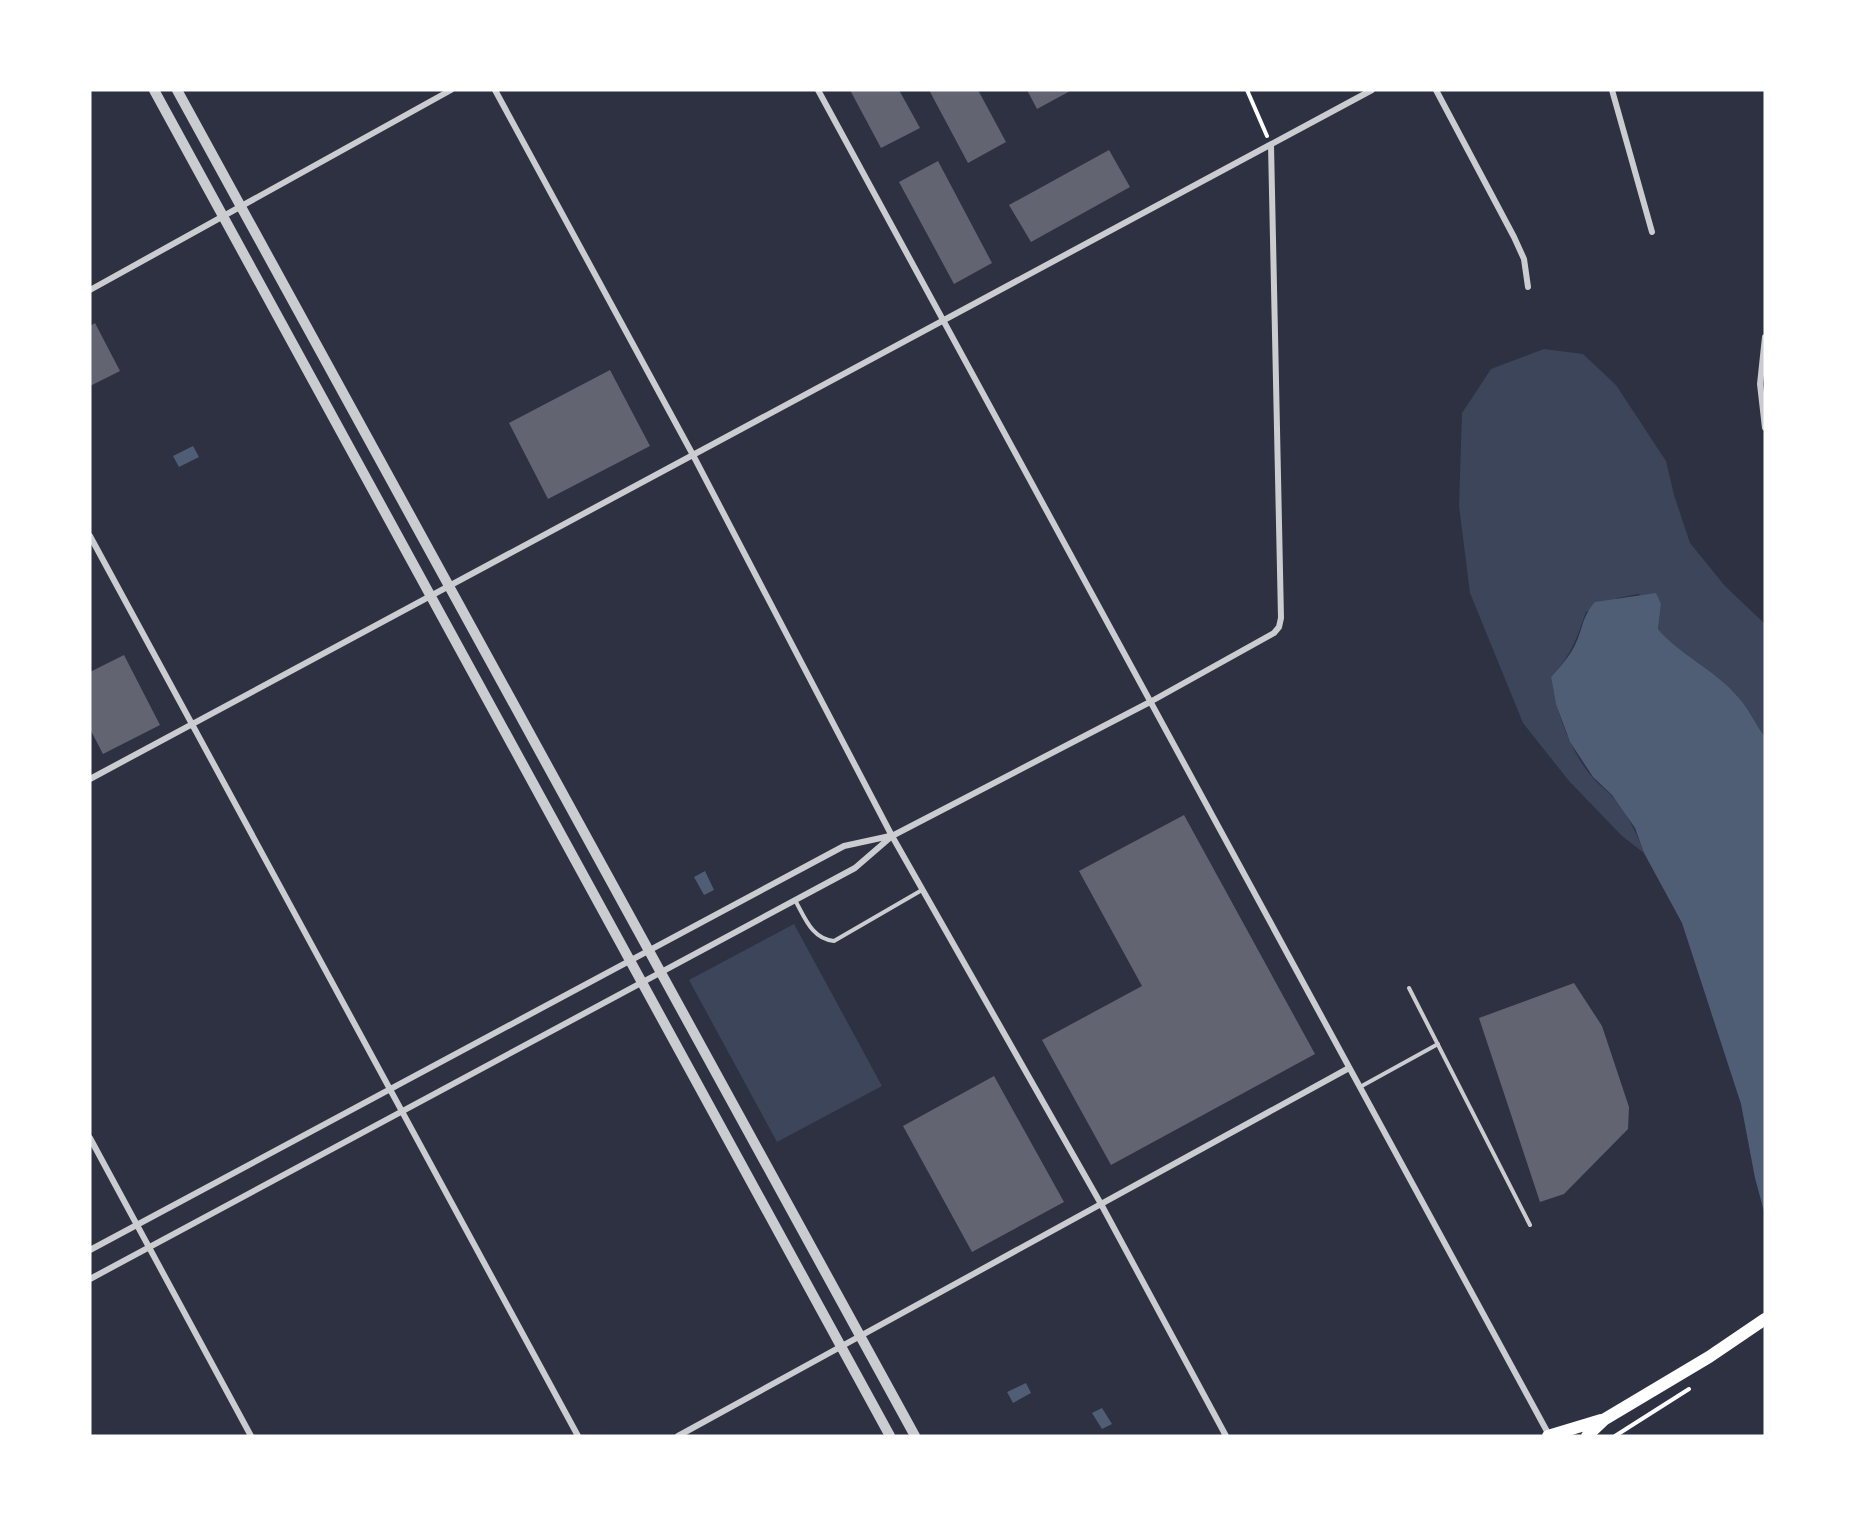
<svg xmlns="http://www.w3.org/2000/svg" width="1855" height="1526" viewBox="0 0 1855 1526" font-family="'Alegreya Sans',sans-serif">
<rect width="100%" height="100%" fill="#2d3142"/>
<path fill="#3c4559" d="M1544 349 1583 354 1616 385 1666 461 1674 495 1690 543 1725 586 1765 624V737C1756 725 1749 709 1739 698 1716 670 1681 656 1658 629L1661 604 1638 594 1618 598 1586 612C1577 638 1571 656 1551 677 1557 713 1569 750 1593 778 1598 784 1604 788 1610 794 1626 811 1636 831 1644 853L1622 836 1569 781 1523 723 1470 593 1459 506 1462 413 1491 369Z
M794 924 882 1086 777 1142 689 980Z"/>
<path fill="#4f5d75" d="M193 446 199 457 179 467 173 456Z
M1656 593 1661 604 1658 629C1681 656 1716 670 1739 698 1749 709 1756 725 1765 737V1215L1755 1178 1741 1104 1682 923 1644 853 1635 828 1612 795 1593 777 1570 742 1556 704 1551 677C1560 667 1569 657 1575 645 1583 629 1582 616 1595 602Z
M705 871 714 890 704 895 694 877Z
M1026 1383 1031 1393 1013 1403 1007 1392Z
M1102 1408 1112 1424 1102 1429 1092 1413Z"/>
<path fill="#626471" d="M850 90H899L920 128 881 148Z
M929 90H978L1006 142 968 163Z
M1027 90H1072L1037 109Z
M1109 150 1130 187 1031 242 1009 205Z
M938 161 992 263 954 284 899 182Z
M95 323 120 371 90 386V326Z
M610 370 650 446 548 499 509 423Z
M124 655 160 725 103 754 90 729V672Z
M1184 815 1315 1054 1111 1165 1042 1040 1142 986 1079 871Z
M1574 983 1602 1026 1629 1107 1628 1129 1564 1194 1540 1202 1479 1018Z
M994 1076 1064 1202 972 1252 903 1126Z"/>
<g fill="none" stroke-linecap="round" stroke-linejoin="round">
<path stroke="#fff" stroke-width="4" d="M1247 90 1267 136
M1615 1436 1689 1389"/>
<path stroke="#caccd0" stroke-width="4" d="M795 900C805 918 812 939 834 941L922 890
M1409 988 1530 1225
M1360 1087 1438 1044"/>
<path stroke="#caccd0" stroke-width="6" d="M495 90 693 455 892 836 1101 1204 1226 1436
M818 90 1549 1435
M1436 90 1514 237 1524 259 1528 287
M1612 90 1652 232
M90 290 451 90
M1765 337 1760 384 1765 428
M90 536 578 1436
M90 779 1372 90
M90 1138 251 1436
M90 1250 844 846 890 836
M90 1279 855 868 892 836 1150 702 1274 633 1279 627 1281 618 1271 145
M678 1436 1349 1068"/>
<path stroke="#caccd0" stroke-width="10" d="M154 90 890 1436
M177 90 915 1436"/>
<path stroke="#fff" stroke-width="12" d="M1548 1436 1601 1420
M1587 1436 1605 1419 1709 1357 1765 1319"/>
</g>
<rect width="1855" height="1526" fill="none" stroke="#ffffff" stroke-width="183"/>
</svg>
